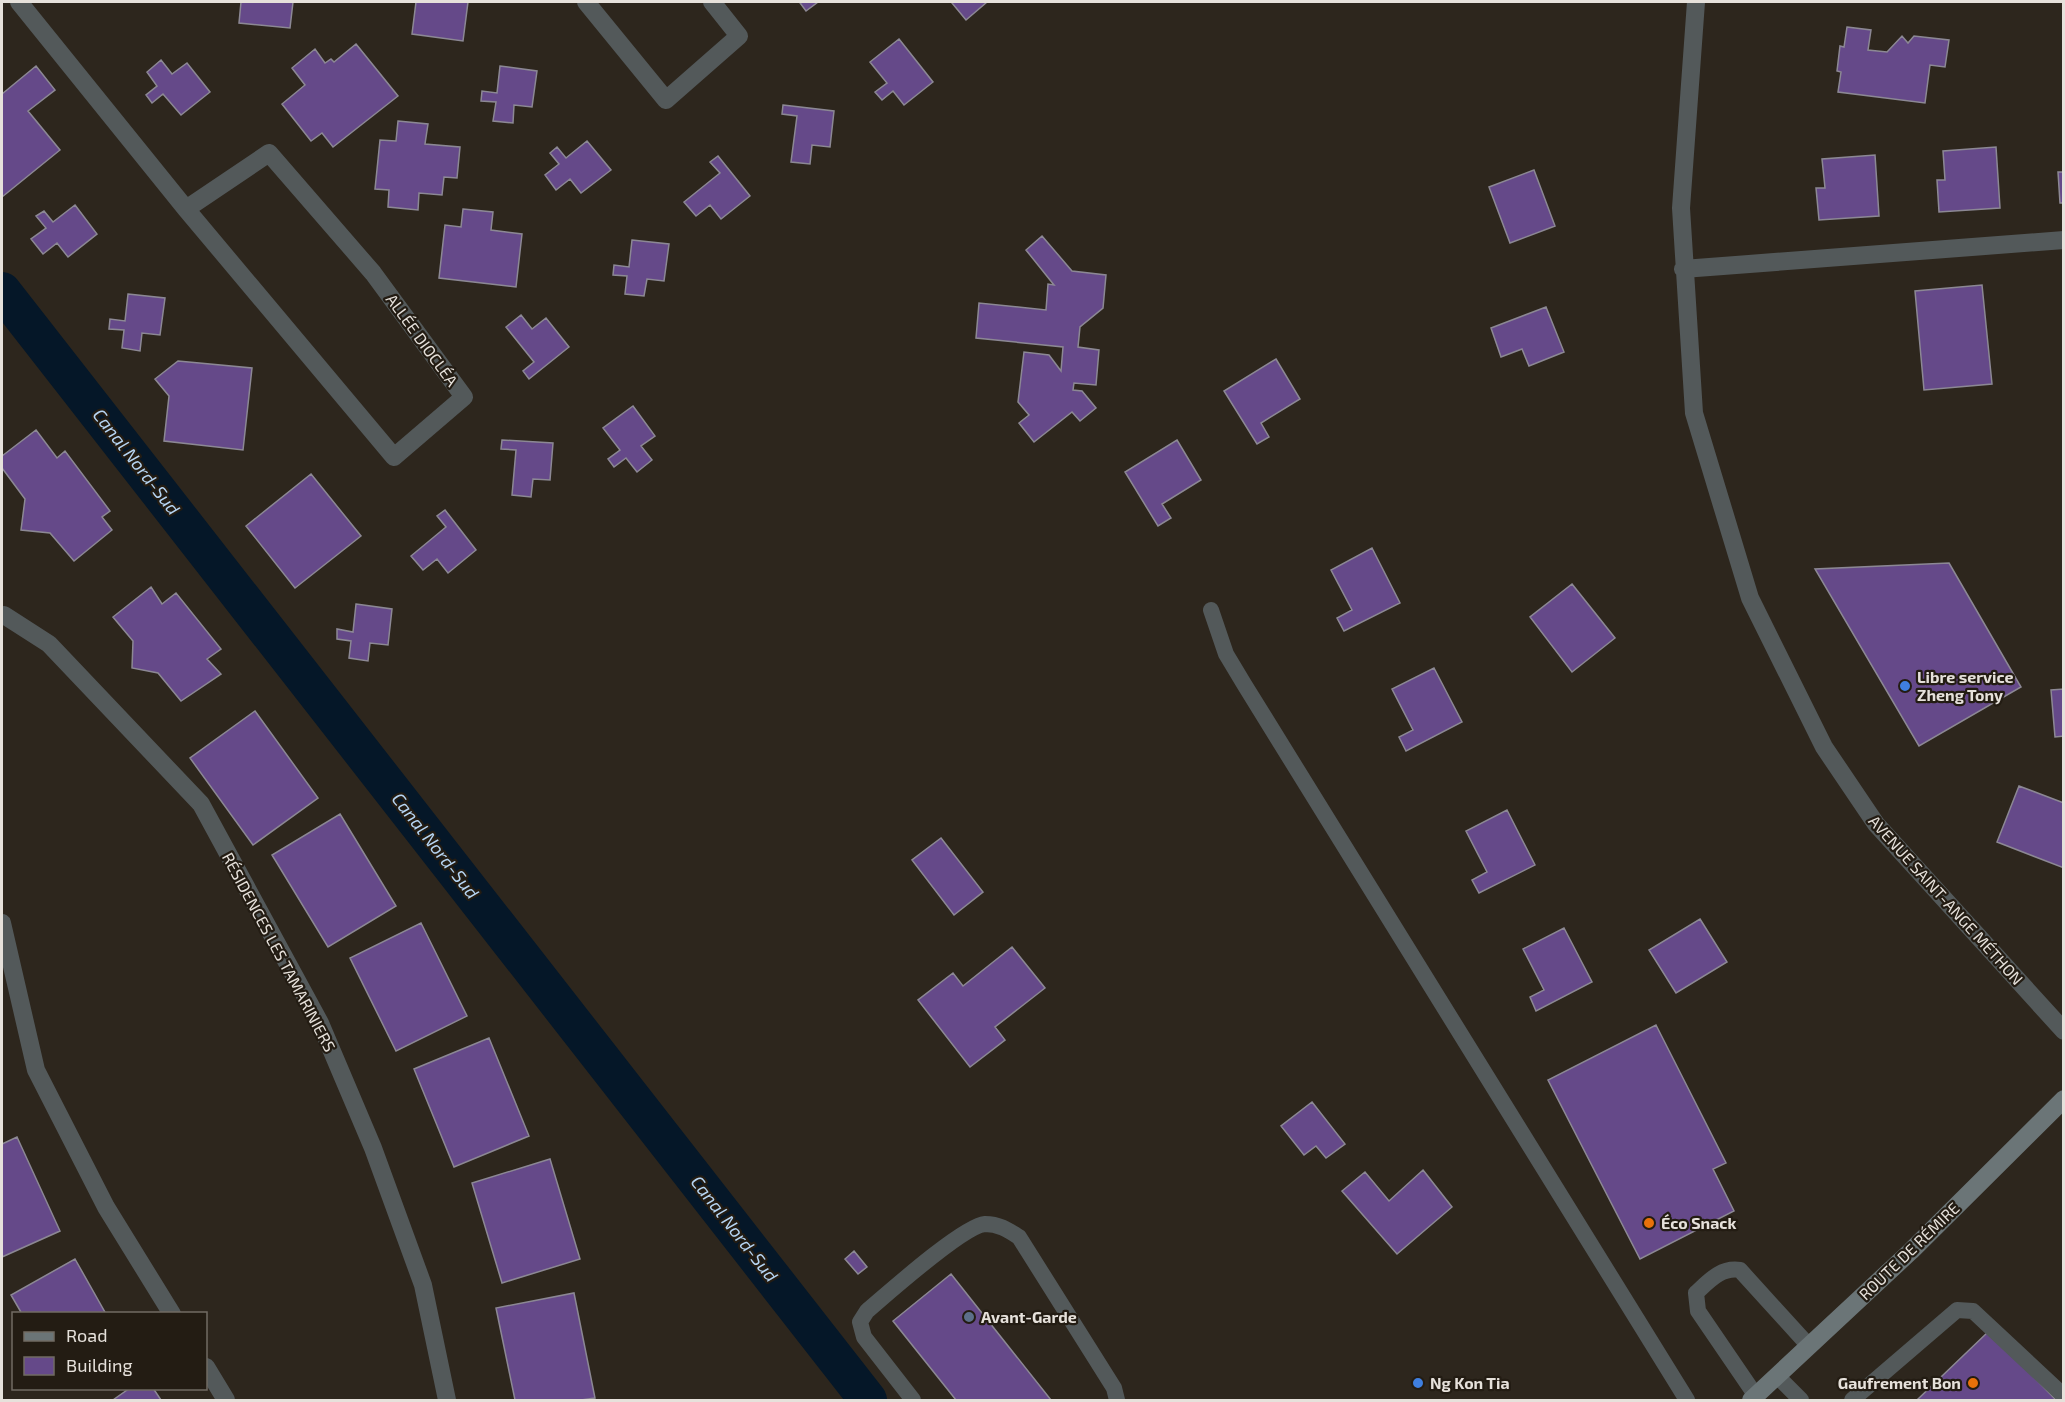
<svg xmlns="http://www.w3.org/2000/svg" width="2065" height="1402" viewBox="0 0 2065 1402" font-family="'Exo 2',sans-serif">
<rect width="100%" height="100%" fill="#2d261d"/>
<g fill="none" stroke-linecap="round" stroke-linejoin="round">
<path stroke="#051728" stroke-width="38" d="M2 291 868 1400"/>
</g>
<path fill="#654989" stroke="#8c8894" stroke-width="1.5" d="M241 2H293L290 28 239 23Z
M416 2H468L463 41 412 34Z
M803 2H818L806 11 800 3Z
M954 2H987L966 20 952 3Z
M1847 27 1871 30 1868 50 1887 52 1902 36 1908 43 1914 36 1949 40 1945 67 1930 65 1925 103 1838 92 1841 72 1837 71 1840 46 1844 47Z
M899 39 933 82 904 105 893 91 882 100 875 92 887 83 870 62Z
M356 44 398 96 333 147 322 133 311 141 282 104 305 85 292 68 315 49 325 63 331 59 334 62Z
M161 60 172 74 187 63 210 92 181 115 163 94 152 103 146 95 157 86 147 72Z
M36 66 55 90 28 111 60 150 2 197V94Z
M500 66 537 71 532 107 514 105 513 123 493 121 496 102 481 101 482 91 497 93Z
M783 105 834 111 830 147 812 145 810 164 791 162 797 116 782 114Z
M398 121 428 124 425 144 460 147 457 178 444 177 442 195 419 193 418 210 388 207 389 190 375 189 380 140 396 141Z
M587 141 611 170 581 193 570 179 556 190 545 175 559 164 550 153 557 147 566 158Z
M1996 147 2000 208 1939 212 1937 180H1945L1943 151Z
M1875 155 1879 216 1819 220 1816 188H1825L1822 159Z
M718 156 750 196 721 219 710 205 696 216 684 202 720 173 710 162Z
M1534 170 1555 226 1510 243 1489 187Z
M2058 172H2064V203H2060Z
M75 205 97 234 68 257 57 243 43 254 31 239 46 228 36 216 44 211 53 222Z
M463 209 493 212 491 230 522 234 516 287 439 278 445 225 461 227Z
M1042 236 1072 271 1106 275 1103 308 1080 327 1078 347 1099 350 1096 385 1074 383 1073 390 1082 391 1096 408 1080 421 1072 412 1034 442 1019 423 1029 415 1018 402 1024 352 1049 355 1061 371 1063 347 976 338 979 303 1046 310 1048 284 1054 285 1026 250Z
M632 240 669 244 664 281 647 279 644 296 625 294 627 276 613 275 614 265 629 267Z
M1982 285 1992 384 1924 390 1915 291Z
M128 294 165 298 160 335 142 333 140 351 122 348 124 330 109 329 110 319 125 321Z
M1546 307 1564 352 1529 366 1522 349 1501 357 1491 328Z
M521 315 532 329 546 318 569 347 529 379 523 371 534 362 506 327Z
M1276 359 1300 399 1261 423 1269 437 1257 444 1224 391Z
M178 361 252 368 243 450 164 441 169 396 155 379Z
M633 406 655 436 641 446 652 460 637 472 626 458 614 467 608 459 620 450 603 428Z
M36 430 57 458 65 451 110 511 102 517 112 530 74 561 50 533 21 530 25 499 2 468V456Z
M502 440 553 443 550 480 533 479 531 497 512 495 516 450 501 449Z
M1177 440 1201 480 1162 504 1171 518 1158 526 1125 472Z
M311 474 361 536 295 588 246 526Z
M445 510 476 550 448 573 437 559 423 570 411 556 446 527 437 516Z
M1372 548 1400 603 1344 631 1337 618 1352 610 1331 570Z
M1949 563 2021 687 1919 746 1815 569Z
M1572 584 1615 638 1572 672 1530 617Z
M151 587 162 604 176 593 221 649 207 659 221 674 181 701 158 673 132 668 133 641 113 617Z
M356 604 392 609 388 645 370 643 368 661 349 658 351 641 337 639V629L353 632Z
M1434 668 1462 722 1406 751 1399 737 1413 730 1392 689Z
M2064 689V736L2055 737 2051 690Z
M255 711 318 798 253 845 190 758Z
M2019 786 2064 803V868L1997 842Z
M1507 810 1535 865 1479 893 1472 880 1487 872 1466 831Z
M340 814 396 906 328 947 272 855Z
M941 838 983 892 954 915 912 860Z
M1700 919 1727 962 1676 993 1649 950Z
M421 923 467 1016 396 1051 350 958Z
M1564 928 1592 982 1536 1011 1530 997 1544 990 1523 949Z
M1012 947 1045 988 995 1027 1005 1040 970 1067 918 1000 953 973 963 986Z
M1656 1025 1726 1163 1713 1169 1734 1211 1640 1259 1548 1080Z
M489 1038 529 1136 454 1167 414 1069Z
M1312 1102 1345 1144 1326 1158 1316 1146 1304 1155 1281 1126Z
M17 1137 60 1231 2 1257V1144Z
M550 1159 580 1259 502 1283 472 1183Z
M1423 1170 1452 1207 1397 1254 1342 1191 1365 1172 1389 1201Z
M854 1251 867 1267 858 1274 845 1259Z
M75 1259 106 1314H22L11 1295Z
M951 1274 1051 1400H956L893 1321Z
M574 1293 595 1398 581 1400H515L496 1308Z
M1989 1331 2056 1400H1917Z
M130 1388H153L161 1400H113Z"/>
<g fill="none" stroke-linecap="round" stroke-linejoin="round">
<path stroke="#53595a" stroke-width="16" d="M1211 610 1226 654 1244 684 1687 1400
M1777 1376 1801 1400
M1756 1396 1698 1311 1696 1293C1709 1281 1721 1267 1740 1270L1809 1346
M913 1400 864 1337 860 1322 867 1311C887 1294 963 1226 985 1224 999 1224 1008 1230 1019 1237L1114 1388 1117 1400
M1852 1400 1957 1310 1973 1311 2064 1396"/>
<path stroke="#53595a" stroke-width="18" d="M19 2 186 209 394 457 464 397 373 273 269 153 186 209
M586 2 666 100 739 36 712 2
M1696 2 1681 208 1694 413 1750 598 1824 747 1876 824 2064 1031
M1683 269 2064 240
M2 616 4 615 49 644 201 804 320 1023 373 1148 423 1285 447 1400
M2 923 36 1070 106 1207 172 1314
M206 1367 226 1400"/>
<path stroke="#6b7577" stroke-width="18" d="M1751 1400 1911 1251 2064 1099"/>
</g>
<g fill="#3f7fe0" stroke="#231c13" stroke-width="2">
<circle cx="1905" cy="686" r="6"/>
<circle cx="1418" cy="1383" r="6"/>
</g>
<g fill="#e8710a" stroke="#231c13" stroke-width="2">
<circle cx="1649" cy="1223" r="6"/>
<circle cx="1973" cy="1383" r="6"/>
</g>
<circle fill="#5c6f8a" stroke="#231c13" stroke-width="2" cx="969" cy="1317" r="6"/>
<g text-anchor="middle" stroke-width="4.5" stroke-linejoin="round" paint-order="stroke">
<g font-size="16" fill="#e6e1db" stroke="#231c13">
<text transform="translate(422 340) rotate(54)" y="6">ALLÉE DIOCLÉA</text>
<text transform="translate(1946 900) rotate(48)" y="6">AVENUE SAINT-ANGE MÉTHON</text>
<text transform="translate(279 952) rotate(62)" y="6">RÉSIDENCES LES TAMARINIERS</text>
<text transform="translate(1909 1251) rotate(-44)" y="6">ROUTE DE RÉMIRE</text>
</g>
<g font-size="16" font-weight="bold" fill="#e6e1db" stroke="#231c13" text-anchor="start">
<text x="1917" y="683">Libre service<tspan x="1917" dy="18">Zheng Tony</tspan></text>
<text x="1661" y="1229">Éco Snack</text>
<text x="981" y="1323">Avant-Garde</text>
<text x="1430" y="1389">Ng Kon Tia</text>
<text x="1961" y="1389" text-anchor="end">Gaufrement Bon</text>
</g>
<g font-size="18" font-style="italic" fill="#b6d5f3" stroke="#231c13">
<text transform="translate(136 462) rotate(52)" y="6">Canal Nord-Sud</text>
<text transform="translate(435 846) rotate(52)" y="6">Canal Nord-Sud</text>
<text transform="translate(734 1229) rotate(52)" y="6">Canal Nord-Sud</text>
</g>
</g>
<rect width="2065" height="1402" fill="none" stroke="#e6e1db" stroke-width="6"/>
<rect x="12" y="1312" width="195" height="78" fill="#231c13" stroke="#716b63" stroke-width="1.5"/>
<rect x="24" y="1332" width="30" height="9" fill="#6b7577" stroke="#716b63" stroke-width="1.5"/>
<text x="66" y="1342" font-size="18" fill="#e6e1db">Road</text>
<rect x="24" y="1357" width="30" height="18" fill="#654989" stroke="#716b63" stroke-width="1.5"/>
<text x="66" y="1372" font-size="18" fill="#e6e1db">Building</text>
</svg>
